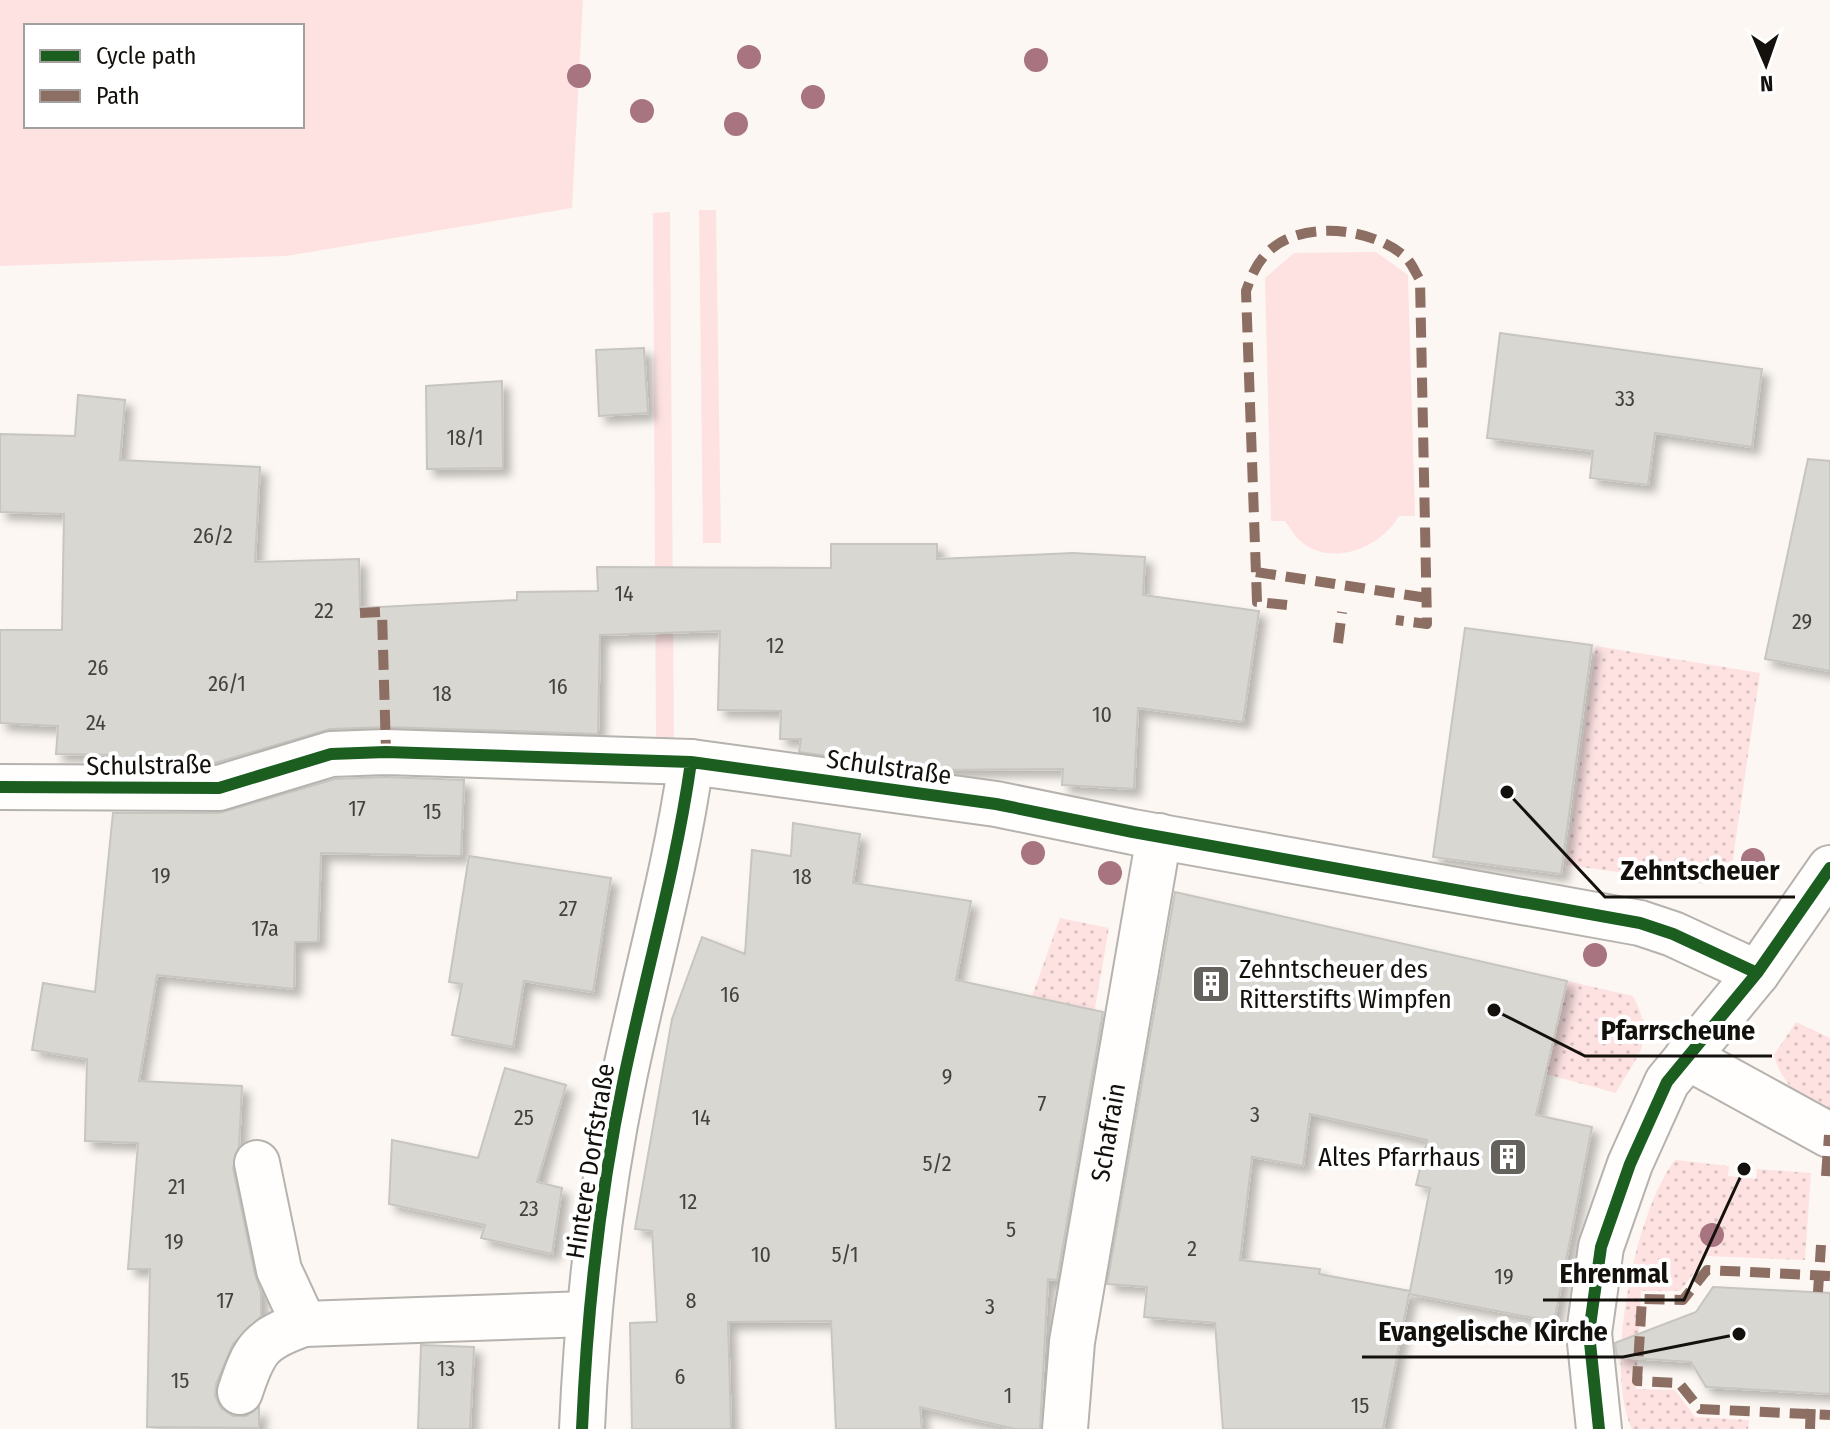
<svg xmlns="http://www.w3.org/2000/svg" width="1830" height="1429" viewBox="0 0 1830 1429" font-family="'Fira Sans Condensed',sans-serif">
<defs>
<pattern id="garden-dots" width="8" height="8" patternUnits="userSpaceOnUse" patternTransform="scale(2)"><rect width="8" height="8" fill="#fee2e2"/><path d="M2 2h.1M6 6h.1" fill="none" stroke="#d9c1c1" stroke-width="1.8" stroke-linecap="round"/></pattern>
<filter id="shadow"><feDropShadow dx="7" dy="7" stdDeviation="4" flood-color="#0004"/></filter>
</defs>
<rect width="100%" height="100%" fill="#fcf7f2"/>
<path fill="#fee2e2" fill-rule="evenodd" d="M0 0H583L572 208 286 256 0 266ZM26 26H302V126H26Z
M699 210H716L721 543H703Z
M670 212 674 747H656L653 213Z
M1376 252 1408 275 1415 516H1399C1380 549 1327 570 1296 537 1292 532 1289 526 1285 521H1271L1265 278 1294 253Z"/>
<path fill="url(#garden-dots)" d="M1596 646 1760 673 1732 865 1707 884 1566 865Z
M1060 918 1109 928 1086 1059 1062 1053 1072 1005 1032 996Z
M1567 981 1633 996C1657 1043 1639 1051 1616 1093L1546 1074Z
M1796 1022 1830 1038V1122C1807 1103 1782 1086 1774 1055Z
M1675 1160 1729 1166 1728 1176 1756 1179 1757 1169 1811 1173 1805 1260 1707 1256 1680 1291H1641L1636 1389 1675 1390 1695 1417 1749 1420 1748 1429H1632C1603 1371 1635 1211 1675 1160Z"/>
<path fill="#d9d7d2" stroke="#c7c5c0" stroke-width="2" fill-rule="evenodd" filter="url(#shadow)" d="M1500 333 1762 369 1752 447 1655 433 1648 485 1590 478 1593 451 1487 438Z
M644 348 648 413 599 416 596 350Z
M502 381 503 468 427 469 426 386Z
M78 395 125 400 120 460 260 467 255 562 359 559 360 608 517 600V592L598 591 597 567 831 568V544H937V559L1073 553 1145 557 1143 595 1259 611 1243 722 1138 708 1134 789 1062 785 1063 769 936 770 799 752 801 739H780L781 711 718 710 720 631 600 635 598 734 387 727 330 729 215 763H117L118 755 56 754 58 726 0 723V630H62L64 514 0 512V434L75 436Z
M1808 459 1830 461V671L1765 659Z
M1465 628 1592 645 1561 874 1433 857Z
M386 777 464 780 461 856 321 853 318 942H295L294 989 157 975 139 1081 242 1086 239 1147 233 1168 255 1275 261 1292V1316L233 1344 216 1384 215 1396 221 1408 233 1416H246L259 1407V1428L147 1427 150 1269H128L138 1143 85 1141 87 1059 32 1050 43 983 95 992 113 813H219L335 779Z
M793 823 860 834 853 883 971 901 956 980 1103 1012 1057 1280 1048 1279 1040 1429H1015L920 1407 922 1429H836L831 1321 728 1322 731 1429H632L630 1323 657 1322 652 1231 635 1229 672 1019 702 937 745 954 752 850 791 856Z
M469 856 611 878 593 992 524 981 513 1047 452 1035 462 984 449 982Z
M1175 892 1567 981 1536 1115 1592 1127 1554 1322 1409 1294 1383 1429H1223L1215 1323 1144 1317 1147 1287 1107 1284ZM1310 1114 1427 1140 1416 1185 1430 1188 1410 1291 1319 1274 1320 1269 1240 1260 1252 1157 1303 1166Z
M505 1068 566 1085 537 1182 562 1188 552 1254 481 1238 485 1225 389 1204 392 1140 478 1158Z
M1713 1287 1830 1293V1394L1706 1387 1691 1362 1617 1357 1615 1343 1696 1312Z
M421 1345 474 1347 470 1429H418Z"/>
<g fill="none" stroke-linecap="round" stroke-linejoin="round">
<defs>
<g id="minor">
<path d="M0 787 219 788 331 754 386 752 691 762 996 804 1133 832 1640 923 1673 934 1757 973"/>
<path d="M1687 1057 1829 1135"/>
<path d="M257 1163 279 1270 304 1324"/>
<path d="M240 1392C254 1349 260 1339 304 1324L587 1314"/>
<path d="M582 1429C587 1312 600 1193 624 1078 646 972 676 869 691 762"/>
<path id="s1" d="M1065 1429 1072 1342 1159 836"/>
<path d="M1599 1429 1589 1333 1601 1247 1630 1164 1667 1082 1757 973 1830 868"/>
</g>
</defs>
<use href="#minor" stroke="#b6b2ae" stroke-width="48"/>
<use href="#minor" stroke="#fffefd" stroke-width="44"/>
<path stroke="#8d6e63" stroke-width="10" stroke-dasharray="20 10" stroke-linecap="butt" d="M1256 572 1427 598
M1287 605 1257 602 1246 291C1252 274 1257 262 1270 250 1303 220 1371 228 1403 255 1411 261 1415 272 1420 280L1427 624 1396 620
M360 613 382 612 386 752
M1338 643 1342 612
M1826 1176 1829 1135
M1830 1276 1707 1270 1683 1300 1642 1299 1637 1381 1679 1383 1700 1409 1830 1415
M1818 1292 1821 1245
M1810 1429 1811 1402"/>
<defs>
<path id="cycleway" d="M0 787 219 788 331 754 386 752 691 762 996 804 1133 832 1640 923 1673 934 1757 973
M582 1429C587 1312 600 1193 624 1078 646 972 676 869 691 762
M1599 1429 1589 1333 1601 1247 1630 1164 1667 1082 1757 973 1830 868"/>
</defs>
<use href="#cycleway" stroke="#fff" stroke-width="17"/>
<use href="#cycleway" stroke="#1b5e20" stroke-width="12"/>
</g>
<g fill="#a77480">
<circle cx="749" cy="57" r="12"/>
<circle cx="1036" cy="60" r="12"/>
<circle cx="579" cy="76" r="12"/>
<circle cx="813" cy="97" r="12"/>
<circle cx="642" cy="111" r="12"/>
<circle cx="736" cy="124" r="12"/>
<circle cx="1033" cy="853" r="12"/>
<circle cx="1753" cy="860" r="12"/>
<circle cx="1110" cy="873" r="12"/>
<circle cx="1595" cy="955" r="12"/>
<circle cx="1712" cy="1235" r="12"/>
</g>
<defs>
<symbol id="building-square" viewBox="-11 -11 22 22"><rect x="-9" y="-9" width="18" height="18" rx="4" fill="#65625d" stroke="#fff"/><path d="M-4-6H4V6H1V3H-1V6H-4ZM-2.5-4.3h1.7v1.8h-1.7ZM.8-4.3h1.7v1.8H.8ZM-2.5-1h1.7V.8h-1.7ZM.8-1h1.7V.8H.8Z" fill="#fff"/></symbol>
</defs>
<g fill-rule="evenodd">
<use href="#building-square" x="1189" y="962" width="44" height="44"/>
<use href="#building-square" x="1486" y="1135" width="44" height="44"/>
</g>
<g text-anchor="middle" stroke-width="8" stroke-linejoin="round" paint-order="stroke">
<g font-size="22" fill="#45423e">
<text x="1625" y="406">33</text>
<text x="465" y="445">18/1</text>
<text x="213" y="543">26/2</text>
<text x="624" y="601">14</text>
<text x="324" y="618">22</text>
<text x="1802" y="629">29</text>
<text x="775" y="653">12</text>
<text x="98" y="675">26</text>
<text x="227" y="691">26/1</text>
<text x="558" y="694">16</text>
<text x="442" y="701">18</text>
<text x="1102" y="722">10</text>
<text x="96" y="730">24</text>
<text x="357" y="816">17</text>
<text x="432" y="819">15</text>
<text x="161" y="883">19</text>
<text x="802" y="884">18</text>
<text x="568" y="916">27</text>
<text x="265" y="936">17a</text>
<text x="730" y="1002">16</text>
<text x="947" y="1084">9</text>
<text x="1042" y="1111">7</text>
<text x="1255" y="1122">3</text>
<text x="524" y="1125">25</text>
<text x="701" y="1125">14</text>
<text x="937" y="1171">5/2</text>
<text x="177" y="1194">21</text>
<text x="688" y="1209">12</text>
<text x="529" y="1216">23</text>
<text x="1011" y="1237">5</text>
<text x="174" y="1249">19</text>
<text x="1192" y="1256">2</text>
<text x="761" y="1262">10</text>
<text x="845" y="1262">5/1</text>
<text x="1504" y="1284">19</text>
<text x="225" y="1308">17</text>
<text x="691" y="1308">8</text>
<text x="990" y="1314">3</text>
<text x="446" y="1376">13</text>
<text x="680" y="1384">6</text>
<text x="180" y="1388">15</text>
<text x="1008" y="1403">1</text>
<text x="1360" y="1413">15</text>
</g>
<g font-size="26" fill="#14110d" stroke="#fff">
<text transform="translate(149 765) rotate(-1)" y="9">Schulstraße</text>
<text transform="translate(889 767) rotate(8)" y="9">Schulstraße</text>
<text dy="9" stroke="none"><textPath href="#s1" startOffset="300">Schafrain</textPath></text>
<text transform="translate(590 1161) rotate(-81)" y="9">Hintere Dorfstraße</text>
</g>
<g font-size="26" fill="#14110d" stroke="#fff" text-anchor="start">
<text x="1239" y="978">Zehntscheuer des<tspan x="1239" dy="30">Ritterstifts Wimpfen</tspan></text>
<text x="1480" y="1166" text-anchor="end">Altes Pfarrhaus</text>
</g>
</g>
<path fill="none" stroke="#14110d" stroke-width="3" d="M1507 792L1605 897H1795M1494 1010L1585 1056H1772M1744 1169L1684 1300H1543M1739 1334L1623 1357H1362"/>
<g fill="#14110d" stroke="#fff" stroke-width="3">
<circle cx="1507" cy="792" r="8"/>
<circle cx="1494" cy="1010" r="8"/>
<circle cx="1744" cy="1169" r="8"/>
<circle cx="1739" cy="1334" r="8"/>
</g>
<g font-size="28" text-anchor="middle" font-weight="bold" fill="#14110d" stroke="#fff" stroke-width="8" stroke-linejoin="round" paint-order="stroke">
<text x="1700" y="880">Zehntscheuer</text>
<text x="1678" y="1040">Pfarrscheune</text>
<text x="1614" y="1283">Ehrenmal</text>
<text x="1493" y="1341">Evangelische Kirche</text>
</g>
<rect x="24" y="24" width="280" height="104" fill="#ffffff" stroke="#a1a09e" stroke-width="2"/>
<rect x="40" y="50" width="40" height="12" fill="#1b5e20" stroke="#a1a09e" stroke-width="2"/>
<text x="96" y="64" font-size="24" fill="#14110d">Cycle path</text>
<rect x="40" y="90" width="40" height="12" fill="#8d6e63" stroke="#a1a09e" stroke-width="2"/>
<text x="96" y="104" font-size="24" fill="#14110d">Path</text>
<g transform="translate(1766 64) rotate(178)" stroke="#ffffff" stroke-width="6" paint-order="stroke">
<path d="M0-6L14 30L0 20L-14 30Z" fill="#14110d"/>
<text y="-12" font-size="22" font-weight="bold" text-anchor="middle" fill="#14110d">N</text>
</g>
</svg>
